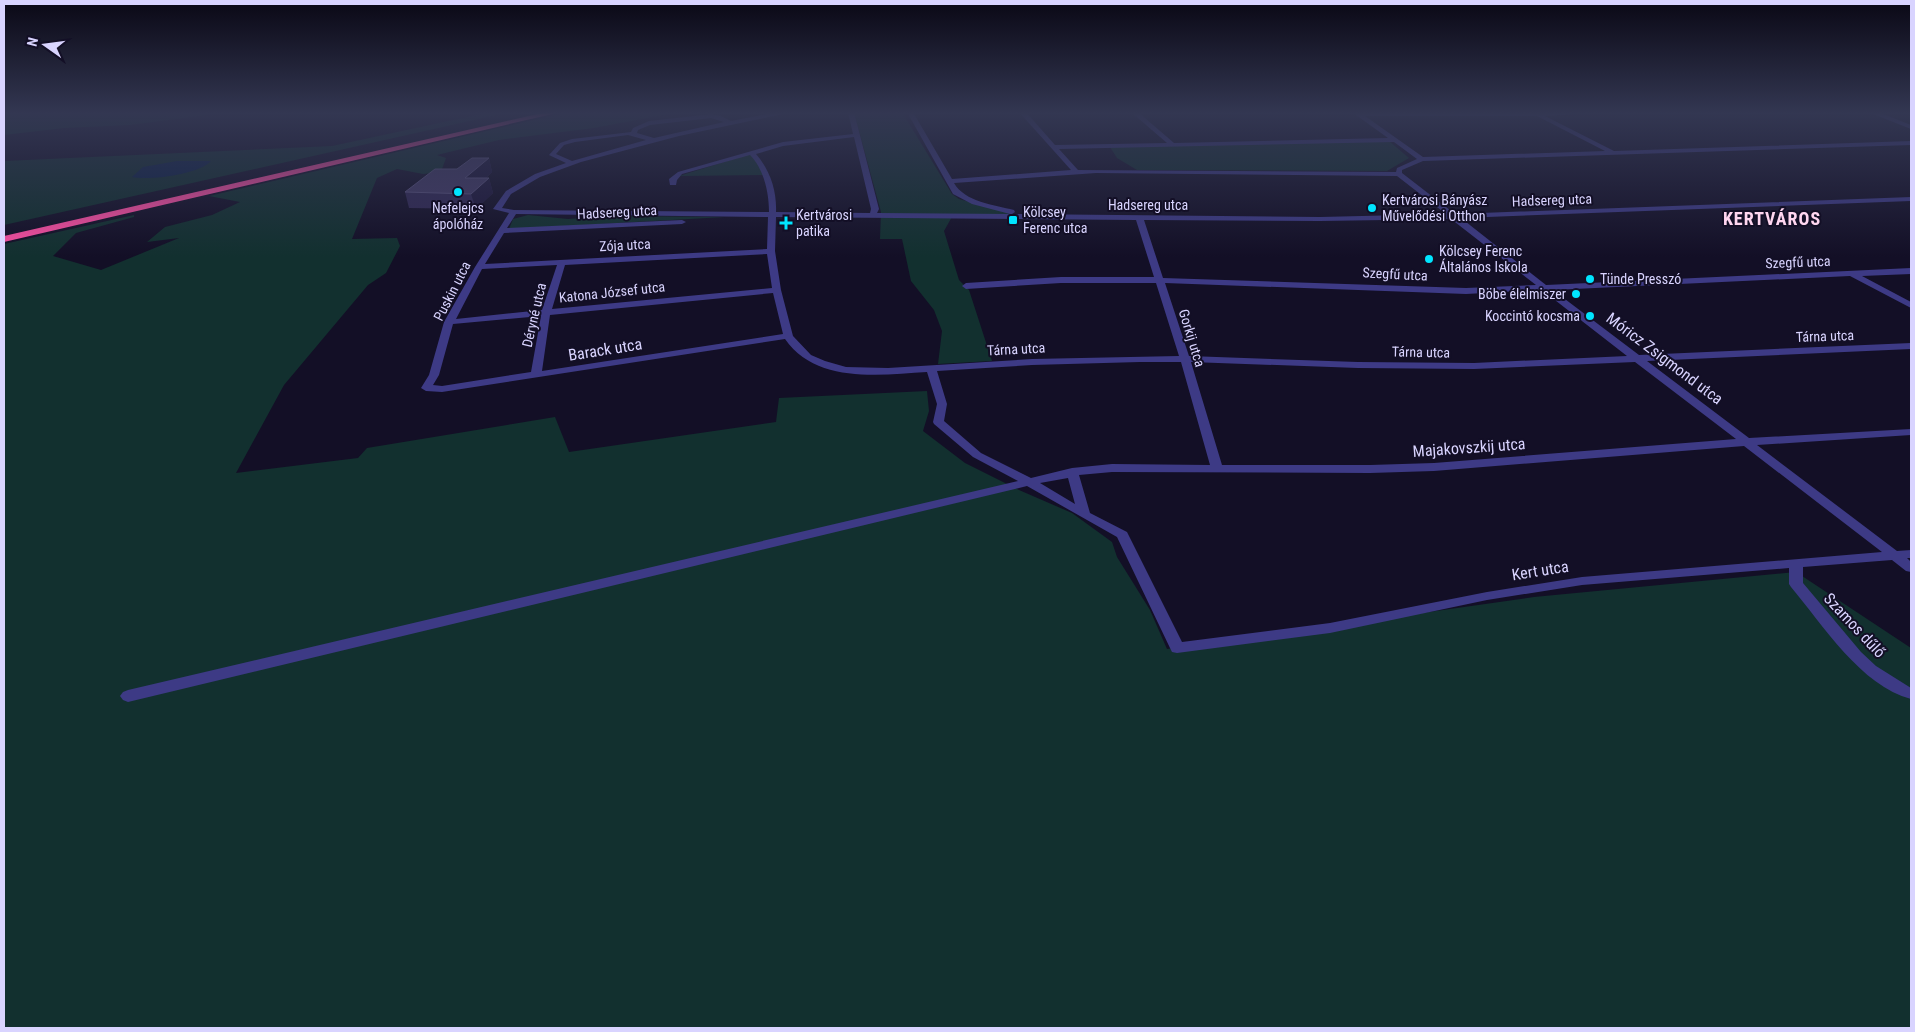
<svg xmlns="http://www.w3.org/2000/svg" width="1915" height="1032" viewBox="0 0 1915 1032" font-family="'Roboto Condensed',sans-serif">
<rect width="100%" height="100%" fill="#130f26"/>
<path fill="#12302f" d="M4 112H209L207 115 130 125 64 128 4 135Z
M490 112H510L4 225V161L332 146Z
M568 112H679L594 128 499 140 437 155 446 158 441 172 423 174 397 169 377 178 352 239 397 238 400 246 386 273 368 285 284 385 236 473 358 458 367 448 555 417 569 452 776 422 779 398 927 391 929 411 923 431 965 463 1019 490 1072 513 1112 542 1117 557 1150 610 1167 649 1534 597 1796 572 1911 648V1028H4V244L134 215V217L76 233 53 256 101 270 179 238 147 242 165 227 212 215 240 202 209 196Z
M854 112H902L952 194 959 199 1016 215H953L944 231 959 280 969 290 992 361 938 364 942 331 934 310 911 281 902 239H880L881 212Z
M1389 141 1409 158 1387 171 1137 170 1117 158 1110 147Z
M750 154 755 157 764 175 679 176Z
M528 215 568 219 609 216 725 217 509 229 513 219Z"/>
<path fill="#0c2248" d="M177 161H211C200 174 149 181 132 177L143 167Z"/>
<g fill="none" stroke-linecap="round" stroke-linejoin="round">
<path fill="#3d3a85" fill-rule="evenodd" d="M777 112H793L679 136 581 162 540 177 511 194 502 208 514 210 769 212C769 193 764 169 750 155L682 174 677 180 676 185H670L669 179 678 172 783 142 853 134 848 112H854L879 209 877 213 1010 214 972 204 953 194 907 112H913L952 179 1071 170 1019 112H1026L1055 145 1167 143 1131 112H1138L1174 143 1388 138 1356 115 1357 112H1606L1545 116 1614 151 1911 141V145L1423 161 1402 170V173L1455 214 1911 197V201L1461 218 1546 285 1911 268V274L1862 276 1911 302V308L1850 276 1553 290 1639 355 1911 343V349L1647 361 1749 438 1911 429V435L1757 445 1897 551 1911 550V558H1907L1911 562V572L1906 571 1892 560 1803 567V583L1861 652 1876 666 1911 688V699C1861 686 1823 625 1791 587L1789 584V568L1582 585 1487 600 1330 633 1177 653 1172 652 1170 648 1117 537 1027 486 128 702 123 700 120 696 123 692 128 690 1018 481 973 457 934 424 933 422 937 404 927 372C880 375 816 384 785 339L442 392 426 391 421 388 429 375 444 322 475 267 509 213 493 209 506 191 535 174 566 163 549 155 560 143 572 139 631 132 633 128 649 121 711 114 721 116 731 121ZM1365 116H1537L1605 151 1423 157ZM711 118 724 122 654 138 637 133 638 130 650 125ZM628 135 646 140 572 161 556 154 564 145 575 142ZM854 137 871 209 870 213 776 212C777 191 770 170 756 154L783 146ZM1394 142 1417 159 1397 168 1396 172 1078 170 1059 149ZM1096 173 1397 176 1446 214 1320 217 1012 214 1015 212 1014 210C994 205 965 202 954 183ZM516 214 768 217 767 249 485 264 504 233 682 224 686 222 682 220 507 228ZM776 217 1136 220 1154 277H1061L966 283 962 286 966 289 1061 283H1156L1179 356 1032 359 888 368 846 367 825 361 811 355 793 336 781 290 775 251ZM1451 219 1536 285 1466 288 1163 278 1144 220 1320 221ZM767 254 772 288 552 309 565 265ZM557 265 542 310 456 319 482 269ZM1165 283 1466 294 1542 290 1627 356 1474 363 1358 362 1189 356ZM773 293 783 334 542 371 550 315ZM541 316 531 372 442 386 433 385 439 375 453 324ZM1140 362H1181L1210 465 1112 464 1072 468 1031 478 981 453 944 421 947 404 937 371 1032 365ZM1191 362 1358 368 1474 369 1635 362 1736 439 1434 463 1370 465H1222ZM1744 446 1882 552 1582 577 1487 592 1330 623 1182 642 1127 532 1090 513 1079 475 1112 472 1370 473 1434 471ZM1068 478 1075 504 1040 483Z
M1868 112H1878L1911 125V129Z"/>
<path fill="#ff4fa3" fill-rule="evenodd" d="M546 112H561L4 242V236Z"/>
</g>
<path fill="#312854" d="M489 158 492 172 486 178H489L493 193 476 209 409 208 405 192 457 169Z"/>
<path fill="#1d163a" d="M489 158 492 172 469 193 465 178Z
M489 178 493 193 476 209 471 194Z"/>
<path fill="#433a66" stroke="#5a527e" d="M472 158H489L465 178H489L471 194 405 192 435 169H457Z"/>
<linearGradient id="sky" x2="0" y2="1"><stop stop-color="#0a0815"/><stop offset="0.44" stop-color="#333752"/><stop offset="1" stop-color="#333752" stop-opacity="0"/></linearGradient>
<rect width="1915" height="257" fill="url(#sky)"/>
<g fill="#00e5ff" stroke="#130f26" stroke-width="2">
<circle cx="458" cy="192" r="5"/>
<circle cx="1372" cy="208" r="5"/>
<rect x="1008" y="215" width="10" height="10" rx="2.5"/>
<path d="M783.5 215.5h5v5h5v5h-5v5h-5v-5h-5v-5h5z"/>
<circle cx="1429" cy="259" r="5"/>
<circle cx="1590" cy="279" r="5"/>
<circle cx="1576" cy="294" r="5"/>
<circle cx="1590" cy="316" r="5"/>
</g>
<g text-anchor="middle" stroke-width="4" stroke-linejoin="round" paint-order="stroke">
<g font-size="14" fill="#d9d4ff" stroke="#130f26" text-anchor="start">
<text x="1382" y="205">Kertvárosi Bányász<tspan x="1382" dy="16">Művelődési Otthon</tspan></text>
<text x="458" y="213" text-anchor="middle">Nefelejcs<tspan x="458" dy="16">ápolóház</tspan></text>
<text x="1023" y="217">Kölcsey<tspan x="1023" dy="16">Ferenc utca</tspan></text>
<text x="796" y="220">Kertvárosi<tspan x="796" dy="16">patika</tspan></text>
<text x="1439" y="256">Kölcsey Ferenc<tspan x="1439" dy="16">Általános Iskola</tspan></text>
<text x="1600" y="284">Tünde Presszó</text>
<text x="1566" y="299" text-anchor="end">Böbe élelmiszer</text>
<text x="1580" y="321" text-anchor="end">Koccintó kocsma</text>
</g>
<g font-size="14" fill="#d9d4ff" stroke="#130f26">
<text transform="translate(1552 200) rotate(-2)" y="5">Hadsereg utca</text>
<text x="1148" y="210">Hadsereg utca</text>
<text transform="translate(617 212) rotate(-3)" y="5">Hadsereg utca</text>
<text transform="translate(625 245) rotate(-3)" y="5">Zója utca</text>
<text transform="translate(1798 262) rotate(-2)" y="5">Szegfű utca</text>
<text transform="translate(1395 274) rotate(3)" y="5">Szegfű utca</text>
<text transform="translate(452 291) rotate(-63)" y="5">Puskin utca</text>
<text transform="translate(612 292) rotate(-6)" y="5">Katona József utca</text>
<text transform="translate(534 315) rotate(-77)" y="5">Déryné utca</text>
<text transform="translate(1825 336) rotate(-2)" y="5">Tárna utca</text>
<text transform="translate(1192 338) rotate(73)" y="5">Gorkij utca</text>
<text transform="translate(1016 349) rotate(-3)" y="5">Tárna utca</text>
<text transform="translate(1421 352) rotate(1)" y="5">Tárna utca</text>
</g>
<g font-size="16" fill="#d9d4ff" stroke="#130f26">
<text transform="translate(605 349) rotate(-9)" y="6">Barack utca</text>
<text transform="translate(1665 358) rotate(37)" y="6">Móricz Zsigmond utca</text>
<text transform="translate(1469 447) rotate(-4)" y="6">Majakovszkij utca</text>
<text transform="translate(1540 570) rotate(-9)" y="6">Kert utca</text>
<text transform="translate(1855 625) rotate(47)" y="6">Szamos dűlő</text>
</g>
<g font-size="18" font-weight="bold" letter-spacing="1" fill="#ffd6f0" stroke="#130f26">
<text x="1772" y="225">KERTVÁROS</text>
</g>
</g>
<rect width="1915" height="1032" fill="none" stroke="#d9d4ff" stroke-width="10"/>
<g transform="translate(45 45) rotate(284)" stroke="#130f26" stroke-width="4" paint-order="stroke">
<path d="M0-4L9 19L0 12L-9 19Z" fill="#d9d4ff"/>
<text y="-8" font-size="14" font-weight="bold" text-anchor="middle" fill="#d9d4ff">N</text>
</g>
</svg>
